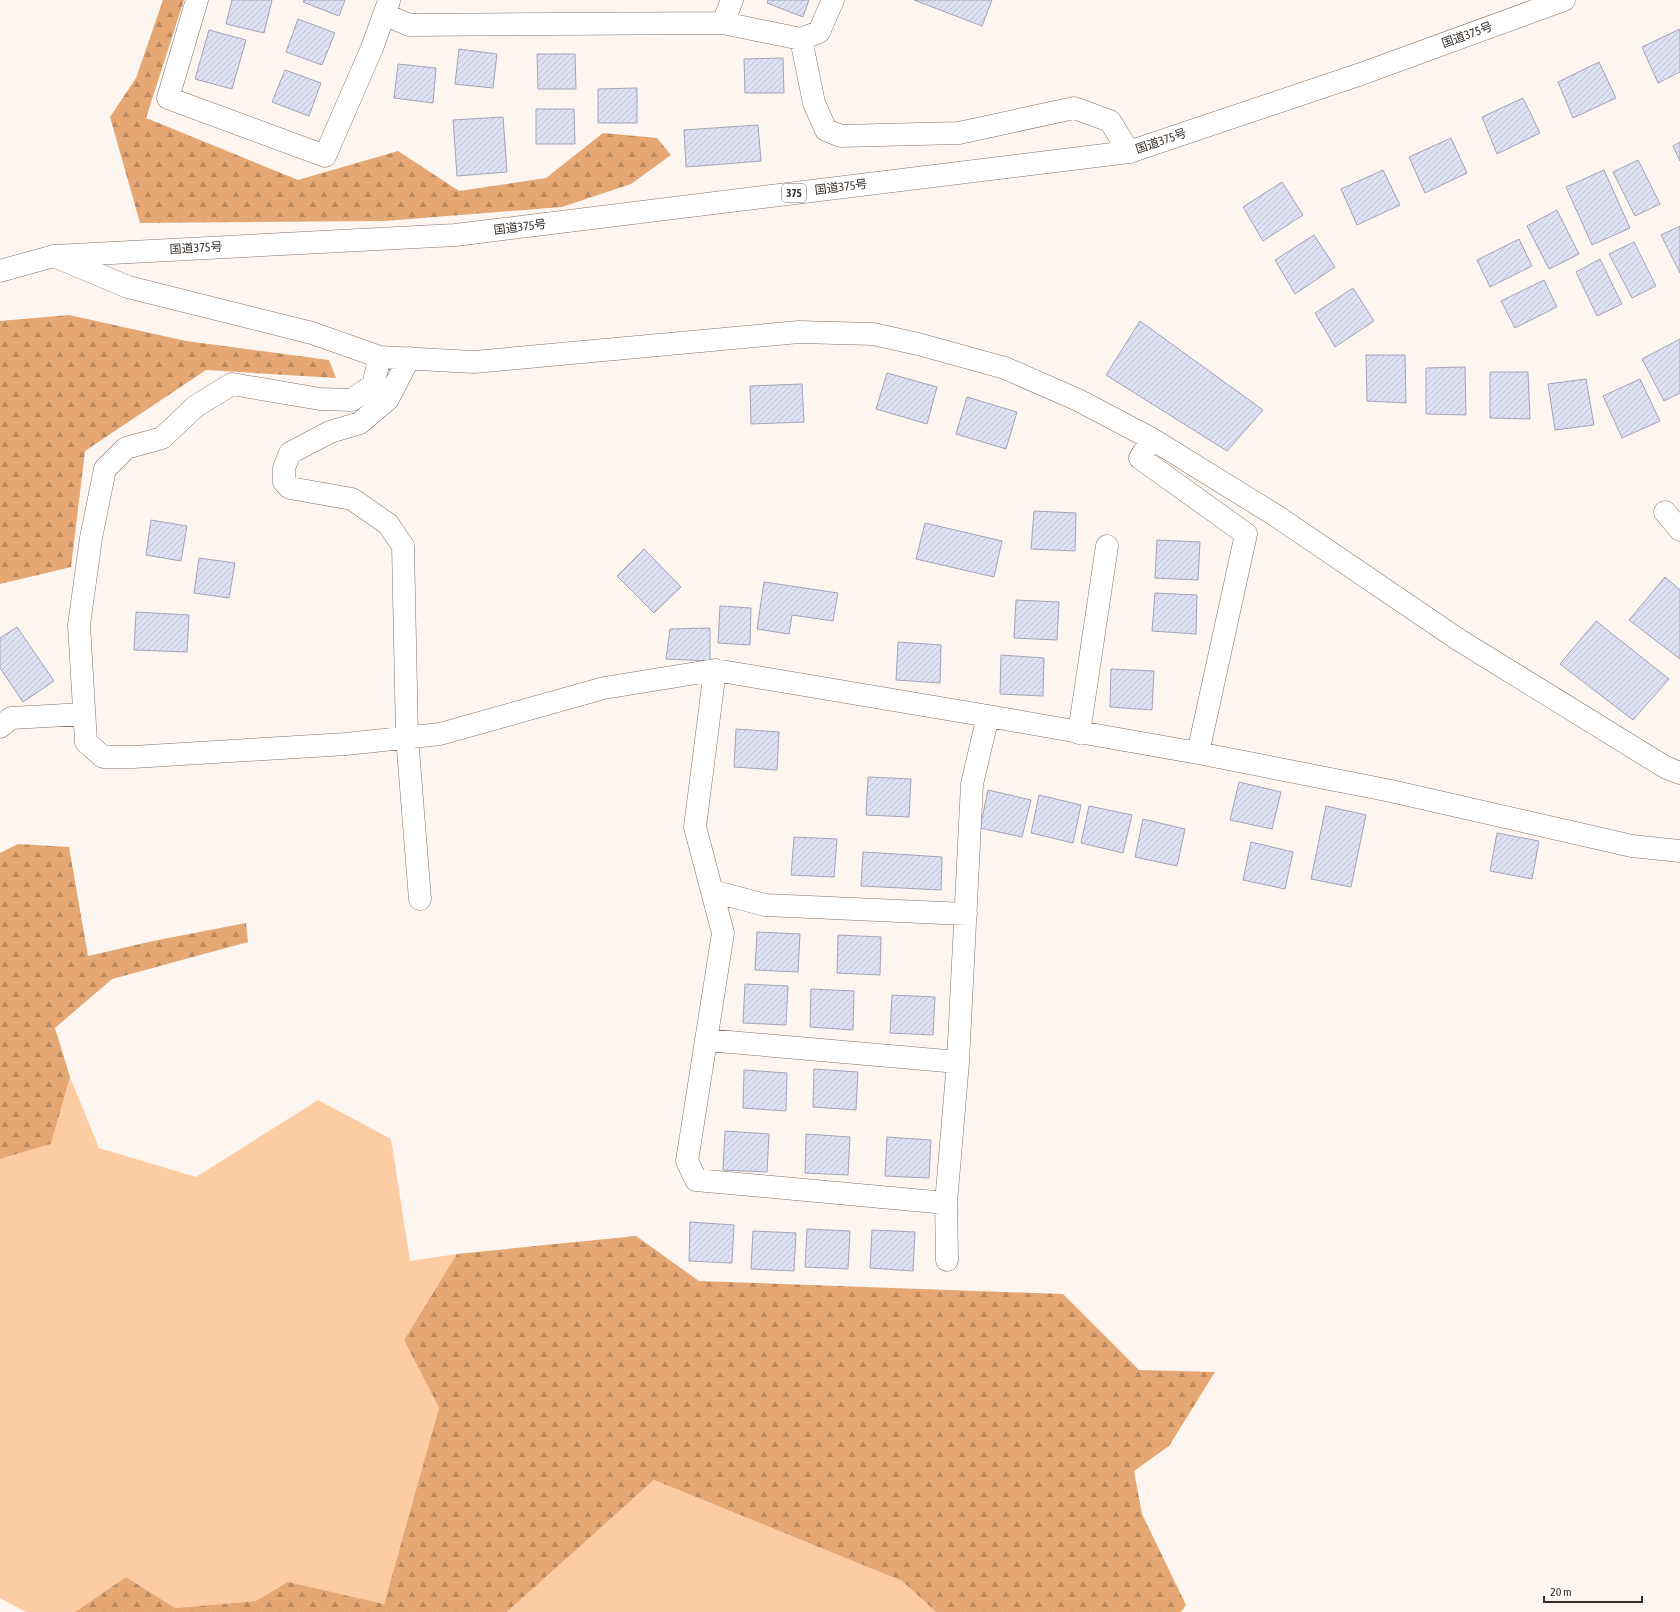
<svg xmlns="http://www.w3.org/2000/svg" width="1680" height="1612" font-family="'Asap Condensed','Noto Sans JP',sans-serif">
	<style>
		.grass { fill: #fecca3 }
		.forest { fill: url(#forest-firs) }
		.building { fill: url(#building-hatch); stroke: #a2a4b7 }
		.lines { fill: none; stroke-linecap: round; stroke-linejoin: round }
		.minor-casing { stroke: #827367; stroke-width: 23 }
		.highway-casing { stroke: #827367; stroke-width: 23 }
		.minor { stroke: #fff; stroke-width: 22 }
		.highway { stroke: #fff; stroke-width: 22 }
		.labels { text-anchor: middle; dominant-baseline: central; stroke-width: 3; stroke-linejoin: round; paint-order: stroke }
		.shield { fill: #fff; stroke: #716c68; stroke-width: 1 }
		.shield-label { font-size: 11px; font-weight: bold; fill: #342d28 }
		.street-label { font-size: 12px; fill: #342d28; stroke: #fff }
	</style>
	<defs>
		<pattern id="forest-firs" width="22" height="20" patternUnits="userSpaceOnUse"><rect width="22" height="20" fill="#e5a875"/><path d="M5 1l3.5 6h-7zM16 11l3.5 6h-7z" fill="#ba8960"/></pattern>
		<pattern id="building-hatch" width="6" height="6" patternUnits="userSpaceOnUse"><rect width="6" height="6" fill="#dee0f4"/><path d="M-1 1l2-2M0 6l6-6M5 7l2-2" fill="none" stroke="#bfc0d1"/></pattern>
	</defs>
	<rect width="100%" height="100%" fill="#fdf5f0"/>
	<path class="grass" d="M70 1077 99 1148 196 1177 318 1100 391 1139 410 1261 457 1254 404 1340 439 1408 384 1604 288 1583 257 1601 175 1608 126 1577 75 1612H26L0 1598V1159L51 1144Z
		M654 1480 902 1581 936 1612H507Z"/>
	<path class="forest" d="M163 0H184L146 118 298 180 398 151 459 191 546 178 603 133 657 138 671 155 631 184 562 207 385 221 140 223 110 117 136 78Z
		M69 315 186 341 329 360 336 378 206 370 85 451 71 567 0 584V321Z
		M18 844 69 847 88 956 153 941 246 923 248 942 112 979 55 1028 70 1077 51 1144 0 1159V853Z
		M636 1236 699 1281 1063 1294 1139 1370 1215 1372 1169 1446 1134 1471 1142 1514 1186 1605 1181 1612H936L902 1581 654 1480 507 1612H75L126 1577 175 1608 256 1601 288 1582 384 1604 439 1408 404 1340 457 1254Z"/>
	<path class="building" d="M232 0H272L264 33 226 24Z
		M304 0H345L339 16 303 2Z
		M768 0H809L803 17 767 3Z
		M914 0H992L982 26Z
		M298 19 335 33 322 65 286 52Z
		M1680 29V72L1658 83 1642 47Z
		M209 30 246 40 232 89 195 79Z
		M459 49 497 54 493 88 455 84Z
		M537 54H575L576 89H538Z
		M783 58 784 93H745L744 59Z
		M1599 62 1616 98 1573 118 1558 82Z
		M398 64 436 68 433 103 394 98Z
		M285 70 321 83 309 116 272 102Z
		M637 88V123H598V89Z
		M1523 98 1540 133 1497 154 1482 117Z
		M536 109H574L575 144H536Z
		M503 117 507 172 457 176 453 120Z
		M758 125 761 161 686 167 684 130Z
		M1451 138 1467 173 1425 193 1409 157Z
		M1680 142V161L1673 146Z
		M1638 160 1660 204 1635 216 1613 172Z
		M1383 170 1400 205 1357 225 1341 189Z
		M1604 170 1630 228 1592 245 1566 187Z
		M1282 182 1303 215 1263 241 1243 207Z
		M1557 210 1579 254 1549 269 1527 226Z
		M1680 226V273L1661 235Z
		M1314 235 1335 267 1295 294 1275 260Z
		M1519 239 1532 266 1490 287 1477 260Z
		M1634 242 1656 286 1632 298 1609 254Z
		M1600 259 1622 304 1597 316 1576 272Z
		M1544 280 1557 307 1515 328 1501 301Z
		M1353 288 1374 321 1335 347 1315 313Z
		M1140 321 1263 410 1227 451 1106 375Z
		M1680 339V393L1664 401 1642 359Z
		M1366 355H1405L1406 403 1367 401Z
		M1465 367 1466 415 1426 414V368Z
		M1490 372H1528L1530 419 1490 418Z
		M887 373 937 387 927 424 876 409Z
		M1586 379 1594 425 1555 430 1548 384Z
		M1640 379 1660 421 1622 438 1603 396Z
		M802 384 804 422 751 424 750 386Z
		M967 397 1017 412 1006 449 956 434Z
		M1034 511 1076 513 1075 551 1031 549Z
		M151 520 187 526 181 561 146 555Z
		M925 523 1002 541 994 577 916 559Z
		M1157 540 1200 542 1198 580 1155 578Z
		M644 549 681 587 654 613 617 576Z
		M199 558 235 563 229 598 194 593Z
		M1665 577 1680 590V659L1629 620Z
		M764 582 838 593 833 621 792 615 789 634 757 629Z
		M1155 593 1197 595 1196 634 1152 631Z
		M1016 600 1059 602 1057 640 1014 638Z
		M720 606 751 608 750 645 718 643Z
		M136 612 189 615 187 652 134 650Z
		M1596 621 1669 679 1633 720 1560 664Z
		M17 627 54 681 23 702 0 668V638Z
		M710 628V661L666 659 670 629Z
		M898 642 941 645 940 683 896 680Z
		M1001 655 1044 658 1043 696 1000 694Z
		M1111 669 1154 671 1152 710 1110 707Z
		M736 729 779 732 777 770 734 767Z
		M868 777 911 779 909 817 866 815Z
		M1239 782 1281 792 1272 829 1230 820Z
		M988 790 1031 800 1022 837 980 828Z
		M1039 795 1081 805 1073 843 1031 833Z
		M1089 806 1132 815 1123 853 1081 843Z
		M1326 806 1366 815 1351 887 1311 879Z
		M1143 819 1185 829 1177 866 1135 857Z
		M1497 833 1539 841 1532 879 1490 871Z
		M794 837 837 839 834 877 791 875Z
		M1251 842 1293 852 1285 889 1243 880Z
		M863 852 942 857 941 890 861 886Z
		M757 932 800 934 798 972 755 970Z
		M838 935 881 937 880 975 837 973Z
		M745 984 788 986 786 1025 743 1023Z
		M811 989 854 991 853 1030 810 1027Z
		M892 995 935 997 933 1035 890 1033Z
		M814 1069 858 1072 856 1110 813 1107Z
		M744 1070 787 1073 786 1111 743 1108Z
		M725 1131 769 1134 767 1172 723 1170Z
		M806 1134 850 1137 848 1175 805 1173Z
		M887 1137 931 1140 929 1178 885 1176Z
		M690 1222 734 1225 732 1263 689 1261Z
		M807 1229 850 1231 848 1269 805 1267Z
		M872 1230 915 1232 913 1271 870 1268Z
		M753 1231 796 1233 794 1271 751 1269Z"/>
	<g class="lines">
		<defs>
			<path id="minor" d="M197 0 168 98 325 156 372 48 389 1
				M384 14 409 25 723 23 801 39 814 103 826 130 841 136 959 133 1074 108 1110 121 1129 152
				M723 23 732 0
				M801 39 819 32 833 0
				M54 256 128 287 312 333 380 357 474 362 799 332 873 334 918 344 1005 368 1078 400 1152 439 1275 515 1459 640 1665 767 1680 773
				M380 357 373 385 352 400 320 399 232 384 196 406 162 438 126 448 105 469 91 538 79 625 86 742 103 757H133L346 744 440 734 604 688 715 670 988 716 1198 753 1391 791 1632 846 1680 851
				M409 358 388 399 360 423 330 432 290 453 284 468V482L290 488 352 499 388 524 403 546 407 737 420 899
				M1152 439 1140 458 1246 534 1198 753
				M1665 512 1680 530
				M715 670 695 827 723 933 687 1161 696 1180 946 1203
				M0 727 11 718 84 714
				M1079 733 1107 546
				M712 891 765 905 966 914
				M706 1040 958 1062
				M947 1260 946 1203 958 1062 972 784 988 716"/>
			<path id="highway" d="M0 271 54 256 455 235 1129 152 1361 74 1564 0"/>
		</defs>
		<use href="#minor" class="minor-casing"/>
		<use href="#highway" class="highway-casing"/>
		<use href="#minor" class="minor"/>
		<use href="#highway" class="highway"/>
	</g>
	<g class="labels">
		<rect class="shield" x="782" y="184" width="24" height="18" rx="3"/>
		<g class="shield-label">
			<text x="794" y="193">375</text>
		</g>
		<g class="street-label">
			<text transform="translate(1467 35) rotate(-20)">国道375号</text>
			<text transform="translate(1161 141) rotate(-19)">国道375号</text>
			<text transform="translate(841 187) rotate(-7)">国道375号</text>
			<text transform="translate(520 227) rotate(-7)">国道375号</text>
			<text transform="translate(196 248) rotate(-3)">国道375号</text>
		</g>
	</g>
	<path d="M1544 1596v6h98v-6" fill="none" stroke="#342d28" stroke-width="2"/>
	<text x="1550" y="1596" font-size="12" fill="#342d28" stroke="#ffffff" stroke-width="3" paint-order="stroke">20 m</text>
</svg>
